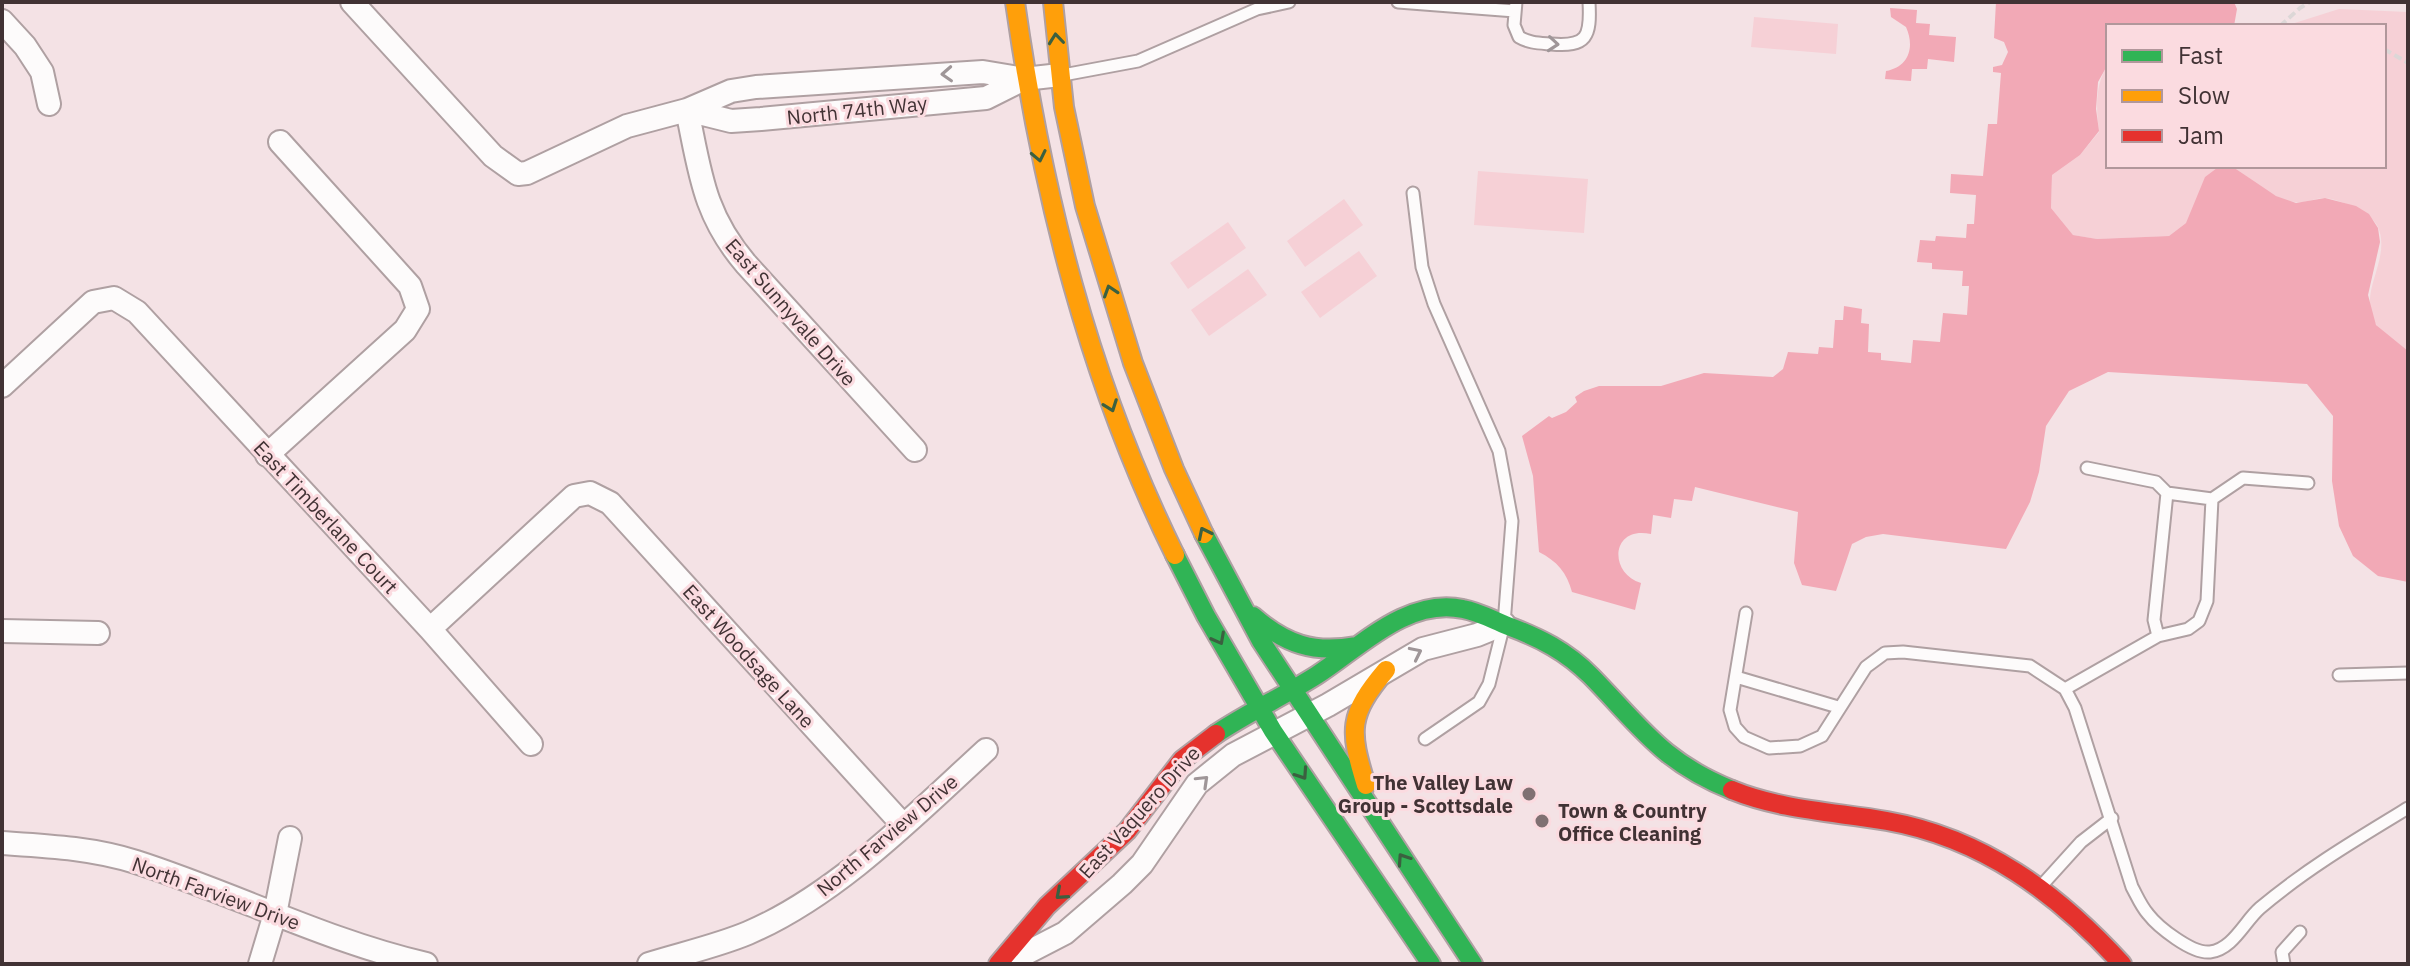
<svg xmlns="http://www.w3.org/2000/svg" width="2410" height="966" font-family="'IBM Plex Sans',sans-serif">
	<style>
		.green { fill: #f6d0d6 }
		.water { fill: #f2a9b6 }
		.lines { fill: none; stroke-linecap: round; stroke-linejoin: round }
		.lane-casing { stroke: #afa0a2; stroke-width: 15 }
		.street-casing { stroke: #afa0a2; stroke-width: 26 }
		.fast-casing { stroke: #afa0a2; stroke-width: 22 }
		.slow-casing { stroke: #afa0a2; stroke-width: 22 }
		.jam-casing { stroke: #afa0a2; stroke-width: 22 }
		.path { stroke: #dcd7d7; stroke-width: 4; stroke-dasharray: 8 4; stroke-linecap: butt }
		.lane { stroke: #fdfbfb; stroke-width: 11 }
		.street { stroke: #fdfbfb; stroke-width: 22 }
		.fast { stroke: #30b455; stroke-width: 18 }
		.slow { stroke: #ff9f0a; stroke-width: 18 }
		.jam { stroke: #e5322d; stroke-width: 18 }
		.oneway { stroke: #3b6040 }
		.oneway2 { stroke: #9f9698 }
		.poi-dot { fill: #807072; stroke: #fbdbe0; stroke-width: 3 }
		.labels { text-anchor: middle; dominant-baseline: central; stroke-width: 6; stroke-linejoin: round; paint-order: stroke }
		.street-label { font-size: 20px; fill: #413234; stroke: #fbdbe0 }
		.poi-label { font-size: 20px; font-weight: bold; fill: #413234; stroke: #fbdbe0; text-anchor: end }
	</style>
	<rect width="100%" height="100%" fill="#f4e2e5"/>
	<path class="green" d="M2339 9 2408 12V351C2332 310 2396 270 2378 227 2372 213 2341 200 2326 198 2316 197 2305 204 2295 202 2274 200 2254 181 2236 169L2186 223 2169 236 2097 239 2073 235 2051 208 2052 175 2080 155 2099 132C2096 107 2095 85 2108 64V166H2384V26H2285Z
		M1754 17 1838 24 1836 54 1751 47Z
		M1478 171 1588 179 1584 233 1474 225Z
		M1344 199 1363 225 1305 267 1287 241Z
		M1228 222 1246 248 1188 289 1170 263Z
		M1359 251 1377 276 1320 318 1301 292Z
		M1248 269 1267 295 1209 336 1191 310Z"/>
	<path class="water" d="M1996 2H2234L2237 9 2234 26H2108V64L2098 82 2096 109 2099 131 2080 155 2052 175 2051 208 2073 235 2097 239 2169 236 2186 223 2205 177 2217 168 2236 169 2276 196 2296 203 2325 198 2356 206 2369 214 2378 228 2380 242 2368 295 2376 325 2408 351V582L2378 576 2353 556 2339 526 2332 481 2333 416 2307 384 2108 372 2069 391 2046 426 2039 472 2030 502 2006 549 1883 534 1866 537 1852 544 1836 591 1802 585 1794 563 1798 512 1695 487 1692 501 1674 499 1671 518 1653 515 1651 534C1611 525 1608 573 1641 583L1635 610 1572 592C1567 573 1557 561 1539 552L1533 476 1522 436 1549 416 1552 418 1566 412 1577 402 1575 397 1584 391 1599 386H1661L1704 373 1773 377 1783 369 1788 352 1818 354 1819 347 1833 348 1835 320H1843L1844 306 1862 309 1861 323 1869 324 1868 352 1881 353V360L1911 363 1913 340 1940 342 1943 313 1967 315 1969 286H1962L1963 271 1932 269V263L1917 262 1920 240 1935 241 1936 236 1966 238 1967 224H1974L1976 195 1950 193 1951 174 1983 176 1988 124H1997L2001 73 1993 72V67L2002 65 2008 52 2004 42 1994 38Z
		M1890 8 1917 10 1916 23 1930 24 1929 35 1956 37 1954 62 1928 59 1927 69H1912L1911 81 1885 79 1886 71C1909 67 1915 47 1906 27L1891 17Z"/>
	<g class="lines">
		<defs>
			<path id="lane" d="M1398 2 1515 11
				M1516 2 1514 25 1519 37C1529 43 1539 43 1551 44 1587 47 1591 37 1589 2
				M1063 75 1138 61 1257 9 1289 2
				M1413 193 1422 267 1434 304 1499 451 1512 521 1504 624 1489 684 1479 702 1425 739
				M2087 468 2156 482 2167 493 2212 499 2243 478 2308 483
				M1746 613 1730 710 1735 727 1744 737 1769 748 1800 746 1822 736 1866 667 1885 653 1903 652 2030 666 2065 689 2075 708 2132 887C2137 896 2141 906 2148 914 2158 927 2192 954 2210 952 2233 949 2244 922 2260 908 2306 869 2357 839 2408 808
				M2158 636 2154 620 2167 493
				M2339 675 2408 673
				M1736 677 1838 707
				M2065 689 2158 636 2188 629 2199 621 2207 601 2212 499
				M2043 884 2081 842 2112 818
				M2284 964 2282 952 2300 932"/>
			<path id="street" d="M352 2 493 156 518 174 527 173 627 126 687 110 731 91 756 87 983 72 1024 79 1060 75
				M2 21 25 46 42 72 49 104
				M687 110C700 171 703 214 746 264L915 450
				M687 110 731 121 761 119 986 98 1024 79
				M2 386 93 302 114 298 137 312 430 629 531 744
				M267 455 405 330 418 309 410 286 280 142
				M430 629 574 496 590 493 610 503 903 825
				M2 631 98 633
				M2 843C47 846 92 848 136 862 233 893 326 941 426 964
				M260 964 275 914 290 838
				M649 964C681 954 717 946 748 933 837 895 916 814 986 750
				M1005 964 1065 933 1122 884 1142 864 1197 784 1233 755 1328 705 1423 649 1477 635 1504 624"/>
			<path id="fast" d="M1204 534 1261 641 1473 964
				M1175 555 1206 616 1273 731 1431 964
				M1253 616C1285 644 1314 654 1356 646
				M1216 734C1249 712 1284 696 1317 675 1359 648 1407 597 1463 609 1479 612 1493 620 1508 626 1540 638 1566 651 1591 676 1641 727 1662 762 1732 790"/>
			<path id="slow" d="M1015 2C1042 193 1089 381 1175 555
				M1053 2 1064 107 1085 206 1133 363 1174 469 1204 534
				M1366 785C1349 730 1348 715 1386 670"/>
			<path id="jam" d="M1732 790C1781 810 1835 812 1887 821 1983 838 2057 893 2122 964
				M998 964 1047 906 1127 831 1182 760 1216 734"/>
		</defs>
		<use href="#lane" class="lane-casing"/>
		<use href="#street" class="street-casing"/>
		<use href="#fast" class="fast-casing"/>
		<use href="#slow" class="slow-casing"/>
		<use href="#jam" class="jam-casing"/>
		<path class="path" d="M2280 26 2300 8 2310 2
			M2384 49 2408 63"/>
		<use href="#lane" class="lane"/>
		<use href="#street" class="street"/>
		<use href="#fast" class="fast"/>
		<use href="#slow" class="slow"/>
		<use href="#jam" class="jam"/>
	</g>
	<defs><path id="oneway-chevron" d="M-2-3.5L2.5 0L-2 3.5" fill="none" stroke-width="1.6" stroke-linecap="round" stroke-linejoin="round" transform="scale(2)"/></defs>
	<g class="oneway">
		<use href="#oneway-chevron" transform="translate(1056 39) rotate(-96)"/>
		<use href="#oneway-chevron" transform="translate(1039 156) rotate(78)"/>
		<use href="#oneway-chevron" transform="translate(1110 291) rotate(-108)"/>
		<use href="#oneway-chevron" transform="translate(1111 406) rotate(70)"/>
		<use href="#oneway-chevron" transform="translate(1204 533) rotate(-116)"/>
		<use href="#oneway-chevron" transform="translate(1219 639) rotate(62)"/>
		<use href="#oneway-chevron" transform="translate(1302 774) rotate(56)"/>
		<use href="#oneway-chevron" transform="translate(1403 859) rotate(-124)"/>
		<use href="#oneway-chevron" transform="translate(1061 894) rotate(139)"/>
	</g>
	<g class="oneway2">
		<use href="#oneway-chevron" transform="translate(1553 44) rotate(5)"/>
		<use href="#oneway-chevron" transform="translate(947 74) rotate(177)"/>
		<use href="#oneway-chevron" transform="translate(1416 653) rotate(-26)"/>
		<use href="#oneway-chevron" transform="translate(1203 781) rotate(-44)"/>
	</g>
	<g class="poi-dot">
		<circle cx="1529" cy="794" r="8"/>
		<circle cx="1542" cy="821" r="8"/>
	</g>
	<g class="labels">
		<g class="street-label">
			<text transform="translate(857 110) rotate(-6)">North 74th Way</text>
			<text transform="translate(791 312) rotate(49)">East Sunnyvale Drive</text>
			<text transform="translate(326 517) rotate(47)">East Timberlane Court</text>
			<text transform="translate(749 656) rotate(48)">East Woodsage Lane</text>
			<text transform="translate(1139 812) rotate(-48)">East Vaquero Drive</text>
			<text transform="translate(887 835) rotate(-40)">North Farview Drive</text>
			<text transform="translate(216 893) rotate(20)">North Farview Drive</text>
		</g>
		<g class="poi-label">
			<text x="1513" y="782">The Valley Law<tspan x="1513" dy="23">Group - Scottsdale</tspan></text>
			<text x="1558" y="810" text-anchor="start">Town &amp; Country<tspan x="1558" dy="23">Office Cleaning</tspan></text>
		</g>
	</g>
	<rect width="2410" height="966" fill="none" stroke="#413234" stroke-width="8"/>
	<rect x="2106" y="24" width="280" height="144" fill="#fbdbe0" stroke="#b1979b" stroke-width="2"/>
	<rect x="2122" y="50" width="40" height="12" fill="#30b455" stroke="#b1979b" stroke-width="2"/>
	<text x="2178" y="64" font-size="24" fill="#413234">Fast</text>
	<rect x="2122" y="90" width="40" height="12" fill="#ff9f0a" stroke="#b1979b" stroke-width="2"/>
	<text x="2178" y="104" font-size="24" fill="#413234">Slow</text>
	<rect x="2122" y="130" width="40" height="12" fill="#e5322d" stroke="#b1979b" stroke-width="2"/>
	<text x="2178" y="144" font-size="24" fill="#413234">Jam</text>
</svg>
